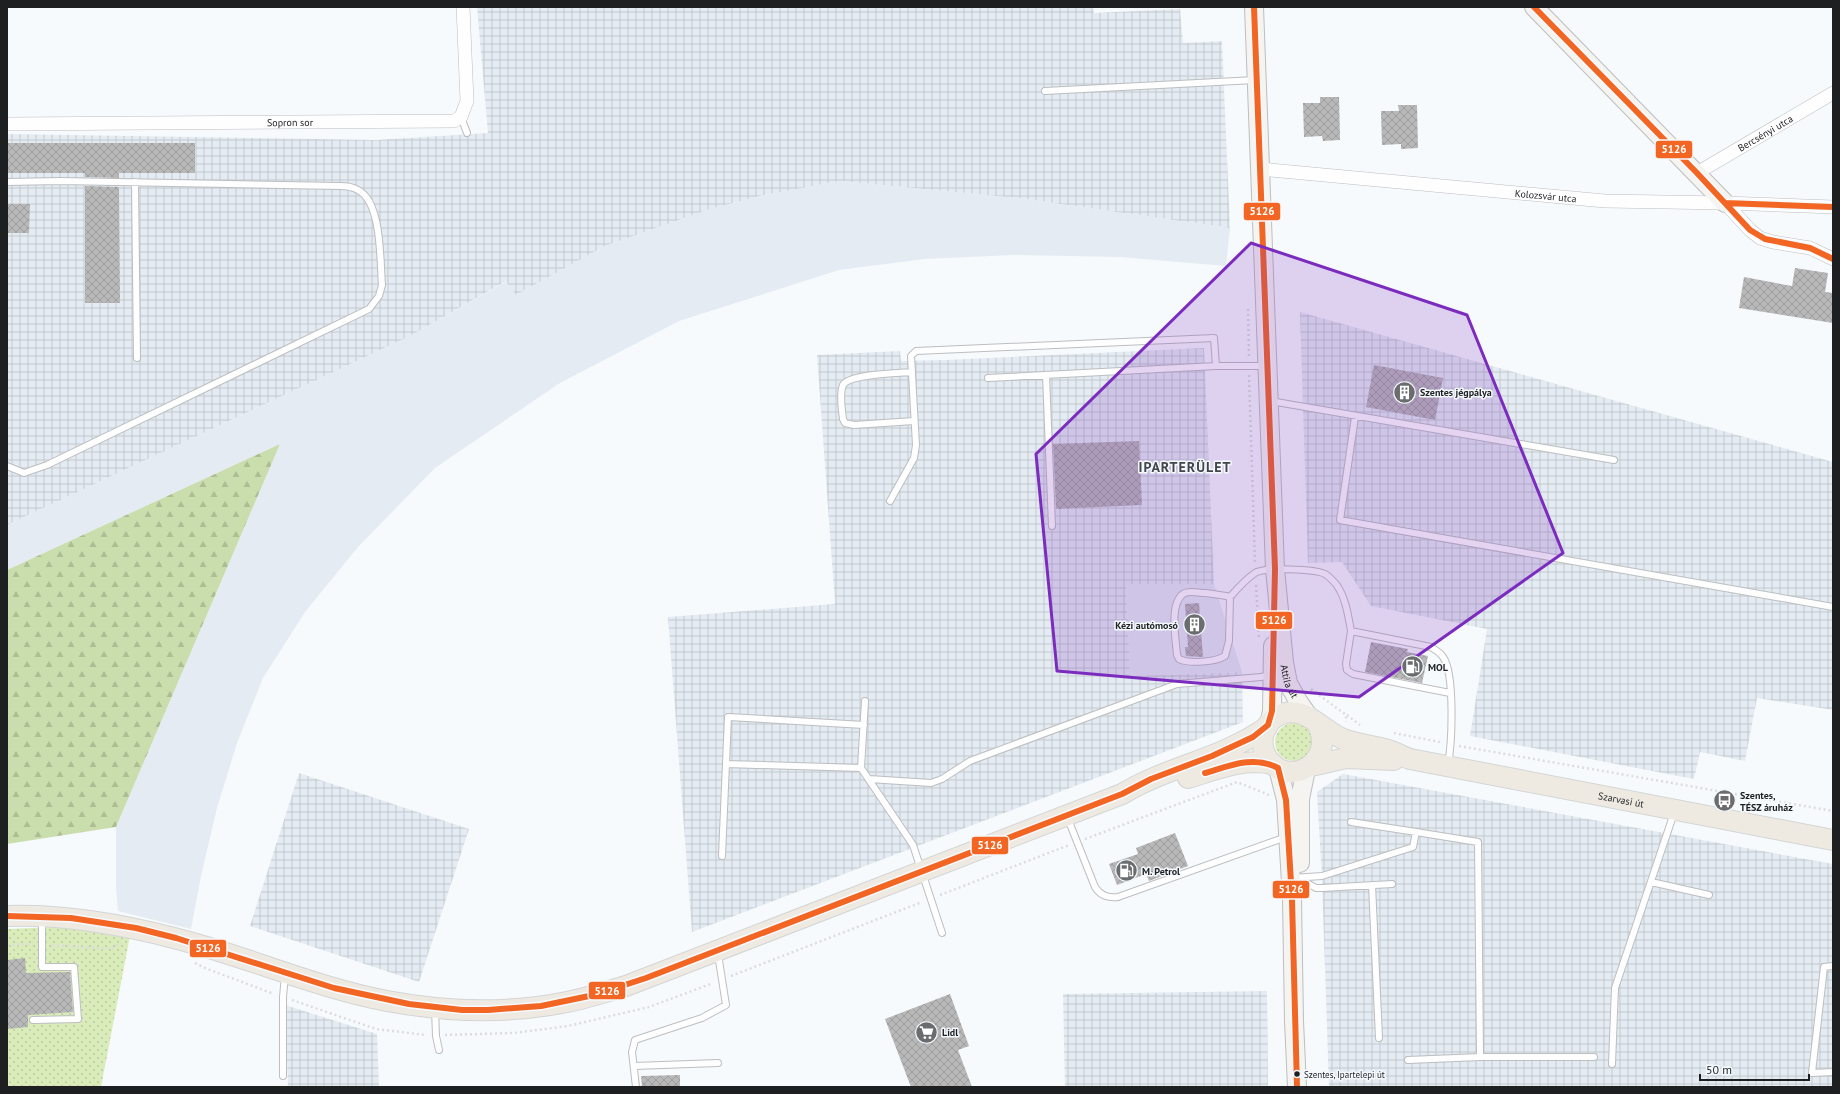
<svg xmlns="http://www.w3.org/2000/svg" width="1840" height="1094" font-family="'PT Sans',sans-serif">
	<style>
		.built { fill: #e4ebf2 }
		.industrial { fill: url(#industrial-grid) }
		.green { fill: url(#green-dots) }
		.forest { fill: url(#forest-firs) }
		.building { fill: url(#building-cross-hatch) }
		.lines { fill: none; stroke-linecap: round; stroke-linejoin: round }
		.lane-casing { stroke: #bcbec0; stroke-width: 8 }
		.street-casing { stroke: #bcbec0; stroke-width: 14 }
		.secondary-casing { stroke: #bcbec0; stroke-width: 20 }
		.primary-casing { stroke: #d3d5d6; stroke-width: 22 }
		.path { stroke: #dcdcde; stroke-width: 2.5; stroke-dasharray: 2 3; stroke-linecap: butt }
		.lane { stroke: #fefeff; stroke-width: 6 }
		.street { stroke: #fefeff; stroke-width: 13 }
		.secondary { stroke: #f5f4f0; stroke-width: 18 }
		.primary { stroke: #eeeae2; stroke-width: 20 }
		.bus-1-casing { stroke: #f5faff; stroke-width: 9 }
		.bus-1 { stroke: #f26522; stroke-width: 6 }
		.marked { fill: #7b2cbf; fill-opacity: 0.2; stroke: #7b2cbf; stroke-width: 3; stroke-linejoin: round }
		.bus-dot { fill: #1e1f21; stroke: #f5faff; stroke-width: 1.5 }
		.labels { text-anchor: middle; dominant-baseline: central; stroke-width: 3; stroke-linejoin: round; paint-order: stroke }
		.bus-label { font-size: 9px; fill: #1e1f21; stroke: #f5faff; text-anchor: start }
		.street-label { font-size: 10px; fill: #1e1f21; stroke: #f5faff }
		.poi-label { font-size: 10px; font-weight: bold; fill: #1e1f21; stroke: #f5faff; text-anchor: start }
		.district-label { font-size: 14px; font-weight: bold; letter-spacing: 1px; fill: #42464a; stroke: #f5faff }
		.line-badge { stroke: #f5faff; stroke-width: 1.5 }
		.badge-label { font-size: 11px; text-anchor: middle; font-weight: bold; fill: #fff }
	</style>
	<defs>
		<pattern id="industrial-grid" width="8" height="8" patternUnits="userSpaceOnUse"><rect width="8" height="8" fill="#e4ebf2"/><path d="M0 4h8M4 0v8" fill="none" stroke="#c3c9cf"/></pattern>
		<pattern id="green-dots" width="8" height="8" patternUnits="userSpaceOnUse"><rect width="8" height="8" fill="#d9ecba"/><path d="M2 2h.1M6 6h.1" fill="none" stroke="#bacaa0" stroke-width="1.8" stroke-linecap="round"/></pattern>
		<pattern id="forest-firs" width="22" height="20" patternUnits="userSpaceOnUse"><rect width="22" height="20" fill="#caddac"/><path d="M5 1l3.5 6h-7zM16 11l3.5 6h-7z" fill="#adbd94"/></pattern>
		<pattern id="building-cross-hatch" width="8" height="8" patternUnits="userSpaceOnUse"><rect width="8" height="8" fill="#b8b8b9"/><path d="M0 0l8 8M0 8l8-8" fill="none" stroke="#9e9e9f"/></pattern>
	</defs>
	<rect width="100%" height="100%" fill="#f7fafd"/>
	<path class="built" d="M840 181 1018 198 1230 228 1226 266 1120 257 1014 255 924 259 839 270 679 321 560 383 435 468 358 547 305 612 263 678 237 743 217 808 201 876 191 929 118 911 116 888V827L280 444 7 570V525L410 336 507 281 516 295 605 246 707 210 759 196Z
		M1126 583 1214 584 1242 672 1130 676Z"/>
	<path class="industrial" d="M477 7H1093L1094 13 1180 9 1183 43 1222 41 1230 228 1018 198 840 181 759 196 707 210 605 246 516 295 506 281 410 336 7 525V134L376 140 488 133Z
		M1300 312 1833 462V710L1757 698 1745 761 1700 752 1694 779 1470 736 1487 629 1371 606 1342 562 1308 563Z
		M1204 348 1214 584H1126L1130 676 1242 672 1243 722 692 932 668 617 835 604 817 355 900 351 901 361 946 360Z
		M299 773 469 829 419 982 250 926Z
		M1343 774 1833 864V1087H1329L1322 879 1317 792Z
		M1267 991 1268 1087H1065L1063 994Z
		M285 1005 377 1034 379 1087H288Z"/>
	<path class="green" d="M1275 742a19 19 0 1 1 38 0a19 19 0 1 1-38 0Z
		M57 927 130 936 101 1087H7V929Z"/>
	<path class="forest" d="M280 444 116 827 7 844V570Z"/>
	<path class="building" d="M1320 97H1339L1340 140 1323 141 1322 136 1304 137 1303 103H1320Z
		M1398 105H1417L1418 148 1401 149V144L1382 145 1381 111H1399Z
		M7 143H195V173H119V178L85 177V173H7Z
		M85 186 119 187 120 303H85Z
		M7 204H30L29 233H7Z
		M1795 268 1828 273 1825 292 1833 293V323L1739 308 1744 277 1792 286Z
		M1374 365 1443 378 1435 420 1366 407Z
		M1139 441 1142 505 1056 509 1053 444Z
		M1199 603 1203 657 1186 656 1185 647H1188L1185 604Z
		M1371 642 1408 649 1407 652 1428 656 1422 683 1365 672Z
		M1175 833 1188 866 1149 881 1146 874 1117 885 1109 864 1138 854 1136 848Z
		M25 958 26 973 70 972 73 1012 28 1015V1027L7 1029V960Z
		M950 994 969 1046 958 1050 972 1087H911L885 1019Z
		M680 1075V1087H642L641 1076Z"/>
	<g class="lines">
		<defs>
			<path id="lane" d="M1045 91 1255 80
				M461 117 467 133
				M7 182 60 181 340 186C346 186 353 187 358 190 382 202 380 261 382 285L379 296 369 309 47 465 24 473 7 466
				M135 182 137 358
				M912 372C899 373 849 374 843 385 839 394 842 410 843 419L845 423 854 425 914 421
				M1046 375 1052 526
				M988 378 1216 366H1265
				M1270 401 1614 460
				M1355 417 1340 520 1833 607
				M890 501 914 458 916 445 911 356 916 351 1214 338 1216 366
				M1230 597C1222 595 1213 594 1205 593 1198 593 1189 590 1183 594 1169 604 1176 640 1177 655L1179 659C1189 664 1216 662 1225 656L1229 641 1230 597C1237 589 1246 579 1255 573 1264 567 1315 569 1325 574 1329 576 1333 581 1336 584 1346 598 1348 615 1351 631L1431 647C1435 650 1440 652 1443 657 1455 673 1452 743 1448 764
				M1351 631 1346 664 1347 670 1353 674 1450 693
				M865 701 861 768 913 845 942 933
				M726 764 861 768
				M869 779 931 783 942 779 970 761 1177 684 1261 677 1271 675
				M1068 819 1095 887C1101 896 1108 898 1118 897L1286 837
				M1351 822 1416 832
				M722 856 728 717 864 725
				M1292 878 1322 876 1413 847 1416 832 1478 842 1480 1057
				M1298 878 1316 888H1322L1392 884
				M1651 882 1709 895
				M1372 885 1379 1038
				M1833 966 1824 967 1812 1073 1833 1072
				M435 1009 436 1036 439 1050
				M33 1020 78 1019 74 967H42V918
				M1408 1060 1480 1057H1594
				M1612 1064 1615 988 1674 813
				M634 1066 718 1063
				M283 1076V997L285 975
				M636 1087 632 1052 635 1040 702 1018 726 1005 718 954"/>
			<g id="street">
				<path id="s1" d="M7 124 454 121 461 117 467 101 463 7"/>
				<path id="s2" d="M1260 169 1605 201 1725 203 1833 207"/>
				<path id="s3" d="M1697 173 1833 93"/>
				<path d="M1725 203 1750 230 1760 238 1773 242 1810 248 1833 259"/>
			</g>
			<g id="secondary">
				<path id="s4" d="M1254 7 1275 569 1284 662 1288 683 1298 701 1309 717"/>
				<path d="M1534 7 1725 203"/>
				<path d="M1270 721 1272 711 1273 646"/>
				<path d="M1278 768 1286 800 1292 899 1294 1021 1297 1087"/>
				<path d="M1300 863V799L1306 769"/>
			</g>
			<g id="primary">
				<path id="s5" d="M1316 722C1339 758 1291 791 1268 759 1262 750 1261 739 1265 730 1268 723 1273 718 1279 715 1306 703 1323 733 1346 740 1359 744 1372 746 1385 749 1393 751 1402 756 1410 759L1833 840"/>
				<path d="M1311 766 1346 758 1394 760"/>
				<path d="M1188 778C1218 769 1241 758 1273 764"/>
				<path d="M7 916C63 914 120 924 174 938 246 956 314 987 387 1001 446 1012 508 1014 567 1002 587 998 606 992 626 986L1122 794C1168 766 1222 759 1267 727"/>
			</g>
		</defs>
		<use href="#lane" class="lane-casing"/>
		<use href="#street" class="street-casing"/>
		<use href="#secondary" class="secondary-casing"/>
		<use href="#primary" class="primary-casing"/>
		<path class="path" d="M1248 309 1249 356
			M1249 375 1255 564
			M1256 585 1259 638
			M1311 689 1346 715V722
			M1347 715 1360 725
			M1394 733 1440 742
			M1459 746 1833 811
			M1085 839 1237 782 1269 795
			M940 895 1069 845
			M7 945 33 944
			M52 945 111 949 121 943
			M195 963 205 968 274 994
			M731 976 922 902
			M292 1000 376 1029 426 1035
			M445 1035 514 1033 568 1026 649 1007 713 983"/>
		<use href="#lane" class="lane"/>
		<use href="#street" class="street"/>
		<use href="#secondary" class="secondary"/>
		<use href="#primary" class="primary"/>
		<defs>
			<path id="bus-1" d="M1534 7 1697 173 1750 230 1765 239 1810 248 1833 259
				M1725 203 1833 207
				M1205 773C1229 766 1254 755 1278 768L1286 800 1292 899 1297 1087
				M7 916 71 918 136 928 176 938 334 988 409 1004 462 1010H488L541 1006 594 995 646 978 1122 794 1151 779 1212 756 1253 737 1268 725 1272 711 1275 569 1254 7"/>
		</defs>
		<use href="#bus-1" class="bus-1-casing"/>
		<use href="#bus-1" class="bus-1"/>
	</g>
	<path class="marked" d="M1251 243 1467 315 1563 553 1359 697 1057 671 1036 454Z"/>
	<defs>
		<symbol id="building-disc" viewBox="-11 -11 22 22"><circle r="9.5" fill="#6a6c6e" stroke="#f5faff"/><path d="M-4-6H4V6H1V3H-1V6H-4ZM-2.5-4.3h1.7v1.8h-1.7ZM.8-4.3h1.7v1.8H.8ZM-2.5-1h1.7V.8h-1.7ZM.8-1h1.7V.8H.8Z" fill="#fff"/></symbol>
		<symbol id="fuel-disc" viewBox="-11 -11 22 22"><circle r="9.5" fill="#6a6c6e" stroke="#f5faff"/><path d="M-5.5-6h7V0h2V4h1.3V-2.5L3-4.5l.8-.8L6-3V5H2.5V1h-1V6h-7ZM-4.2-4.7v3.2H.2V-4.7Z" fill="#fff"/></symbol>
		<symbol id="bus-disc" viewBox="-11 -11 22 22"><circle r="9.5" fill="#6a6c6e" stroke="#f5faff"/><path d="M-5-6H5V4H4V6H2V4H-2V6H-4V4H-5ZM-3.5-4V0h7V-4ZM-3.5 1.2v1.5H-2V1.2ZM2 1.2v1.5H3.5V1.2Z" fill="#fff"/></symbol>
		<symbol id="supermarket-disc" viewBox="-11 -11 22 22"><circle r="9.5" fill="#6a6c6e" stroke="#f5faff"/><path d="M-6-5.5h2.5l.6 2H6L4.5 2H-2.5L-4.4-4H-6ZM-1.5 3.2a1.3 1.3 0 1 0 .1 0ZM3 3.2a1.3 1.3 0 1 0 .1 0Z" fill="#fff"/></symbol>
	</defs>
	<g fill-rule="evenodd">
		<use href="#building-disc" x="1392" y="380" width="25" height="25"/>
		<use href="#building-disc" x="1182" y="612" width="25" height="25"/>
		<use href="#fuel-disc" x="1400" y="654" width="25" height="25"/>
		<use href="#bus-disc" x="1712" y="788" width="25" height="25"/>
		<use href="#fuel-disc" x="1114" y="858" width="25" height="25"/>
		<use href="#supermarket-disc" x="914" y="1020" width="25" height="25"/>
	</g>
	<circle class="bus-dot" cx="1297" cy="1074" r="3.5"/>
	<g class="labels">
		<g class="bus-label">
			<text x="1304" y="1074">Szentes, Ipartelepi út</text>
		</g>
		<g class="street-label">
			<text stroke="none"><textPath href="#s1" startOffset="283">Sopron sor</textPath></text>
			<text stroke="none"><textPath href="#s3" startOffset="79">Bercsényi utca</textPath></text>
			<text stroke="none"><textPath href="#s2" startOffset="287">Kolozsvár utca</textPath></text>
			<text stroke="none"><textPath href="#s4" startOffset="676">Attila út</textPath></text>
			<text stroke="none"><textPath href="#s5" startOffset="504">Szarvasi út</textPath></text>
		</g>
		<g class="poi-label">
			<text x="1420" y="392">Szentes jégpálya</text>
			<text x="1178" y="625" text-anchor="end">Kézi autómosó</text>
			<text x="1428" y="667">MOL</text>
			<text x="1740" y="795">Szentes,<tspan x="1740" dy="12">TÉSZ áruház</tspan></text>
			<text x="1142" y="871">M. Petrol</text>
			<text x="942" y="1032">Lidl</text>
		</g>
		<g class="district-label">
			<text x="1185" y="467">IPARTERÜLET</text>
		</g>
	</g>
	<g class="line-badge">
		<rect x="1655" y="140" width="38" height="19" rx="4" fill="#f26522"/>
		<rect x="1243" y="202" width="38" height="19" rx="4" fill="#f26522"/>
		<rect x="1255" y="611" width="38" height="19" rx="4" fill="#f26522"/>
		<rect x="971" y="836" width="38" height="19" rx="4" fill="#f26522"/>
		<rect x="1272" y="880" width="38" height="19" rx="4" fill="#f26522"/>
		<rect x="189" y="939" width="38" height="19" rx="4" fill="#f26522"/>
		<rect x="588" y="981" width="38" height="19" rx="4" fill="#f26522"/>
	</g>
	<g class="badge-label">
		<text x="1674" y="153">5126</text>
		<text x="1262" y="215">5126</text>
		<text x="1274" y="624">5126</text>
		<text x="990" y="849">5126</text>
		<text x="1291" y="893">5126</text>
		<text x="208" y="952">5126</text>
		<text x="607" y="995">5126</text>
	</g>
	<rect width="1840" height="1094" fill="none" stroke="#1e1f21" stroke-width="16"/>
	<path d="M1700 1074v6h109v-6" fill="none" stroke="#1e1f21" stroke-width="2"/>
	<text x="1706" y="1074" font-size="12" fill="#1e1f21" stroke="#f5faff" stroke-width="3" paint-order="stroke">50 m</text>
</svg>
